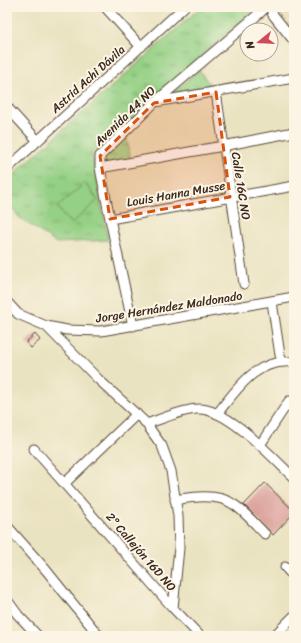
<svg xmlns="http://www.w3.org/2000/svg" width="301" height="643" font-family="Sriracha,sans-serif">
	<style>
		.grass { fill: url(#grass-tufts); stroke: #687d52 }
		.pitch { fill: #94d085; stroke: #687d52 }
		.building { fill: #da9e9a }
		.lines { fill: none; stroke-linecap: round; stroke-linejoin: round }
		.minor-casing { stroke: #554636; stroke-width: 11 }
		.minor { stroke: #fff; stroke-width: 9 }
		.marked { fill: #d7540e; fill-opacity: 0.2; stroke: #d7540e; stroke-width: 3; stroke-dasharray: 8 5; stroke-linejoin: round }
		.labels { text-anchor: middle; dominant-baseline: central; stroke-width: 4; stroke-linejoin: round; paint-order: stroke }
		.street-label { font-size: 12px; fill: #3b2a1e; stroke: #fcf5e5 }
	</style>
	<defs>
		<pattern id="grass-tufts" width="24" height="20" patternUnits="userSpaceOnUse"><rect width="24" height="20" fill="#94d085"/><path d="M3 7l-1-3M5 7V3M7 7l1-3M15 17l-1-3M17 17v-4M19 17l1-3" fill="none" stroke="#7aa96c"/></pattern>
	</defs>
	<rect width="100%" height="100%" fill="#fcf5e5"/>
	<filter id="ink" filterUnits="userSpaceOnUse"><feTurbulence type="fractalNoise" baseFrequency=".025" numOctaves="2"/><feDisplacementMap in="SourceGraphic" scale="8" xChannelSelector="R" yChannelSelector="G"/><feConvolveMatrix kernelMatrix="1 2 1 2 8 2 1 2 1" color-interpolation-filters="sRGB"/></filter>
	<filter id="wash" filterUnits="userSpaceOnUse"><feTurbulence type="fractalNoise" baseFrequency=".012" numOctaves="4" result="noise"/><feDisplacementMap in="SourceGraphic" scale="16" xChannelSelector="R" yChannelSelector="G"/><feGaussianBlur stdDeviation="0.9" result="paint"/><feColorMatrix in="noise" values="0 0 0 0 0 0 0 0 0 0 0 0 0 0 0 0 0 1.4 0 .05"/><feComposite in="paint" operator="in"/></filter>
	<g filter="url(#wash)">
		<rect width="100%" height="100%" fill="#eae3c1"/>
		<path class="grass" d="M201 7H257L92 153 108 240 56 243 19 217 7 202V180Z
			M199 70 213 89 167 98Z
			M126 134 131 161 104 165 102 158Z"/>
		<path class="pitch" d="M85 183 98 200 71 224 57 207Z"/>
		<g id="blocks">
			<path class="building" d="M35 334 40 340 31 348 26 342Z
				M265 483 294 511V513L273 535 244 505Z"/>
		</g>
	</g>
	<g filter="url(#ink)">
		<use href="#blocks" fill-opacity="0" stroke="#554636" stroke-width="1"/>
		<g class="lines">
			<defs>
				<path id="minor" d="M105 7 141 47
					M272 7V13L274 16 294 41
					M216 92 244 284
					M155 102 294 78
					M7 107 38 141
					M100 168 223 146 294 132
					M7 169 184 7
					M110 219 294 186
					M7 302 18 314 46 326 67 330 101 331 294 297
					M272 302 280 355
					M46 326 98 379 145 422 162 446 171 471 178 516 179 548 173 608
					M133 326 110 219 100 168V156L154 103 262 11
					M217 414C238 388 256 358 294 362
					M147 424C161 419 184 409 198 409 228 408 273 458 294 478
					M260 445 289 401
					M34 449 173 608 200 636
					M65 483 137 414
					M175 500C192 497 217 493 233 504 243 510 256 525 265 534
					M7 526 46 570 99 636
					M285 567 294 577
					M7 600 18 615 38 636
					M274 636 294 616"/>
			</defs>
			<use href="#minor" class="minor-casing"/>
			<use href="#minor" class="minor"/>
		</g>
	</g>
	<path class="marked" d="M216 92 230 197 110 219 100 156 154 103Z"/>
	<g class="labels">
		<g class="street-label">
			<text transform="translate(88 79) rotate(-42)">Astrid Achi Dávila</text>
			<text transform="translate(125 116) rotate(-44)">Avenida 44 NO</text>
			<text transform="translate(241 186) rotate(81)">Calle 16C NO</text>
			<text transform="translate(176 194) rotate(-10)">Louis Hanna Musse</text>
			<text transform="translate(169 307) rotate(-9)">Jorge Hernández Maldonado</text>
			<text transform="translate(141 552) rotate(49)">2° Callejón 16D NO</text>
		</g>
	</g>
	<rect width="301" height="643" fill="none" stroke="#fcf5e5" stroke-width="24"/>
	<g transform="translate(259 42) rotate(252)"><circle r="19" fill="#fcf5e5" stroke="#afa495"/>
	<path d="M0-3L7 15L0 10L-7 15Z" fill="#d1495b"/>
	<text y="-6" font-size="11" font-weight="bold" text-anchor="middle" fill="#3b2a1e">N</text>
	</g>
</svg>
